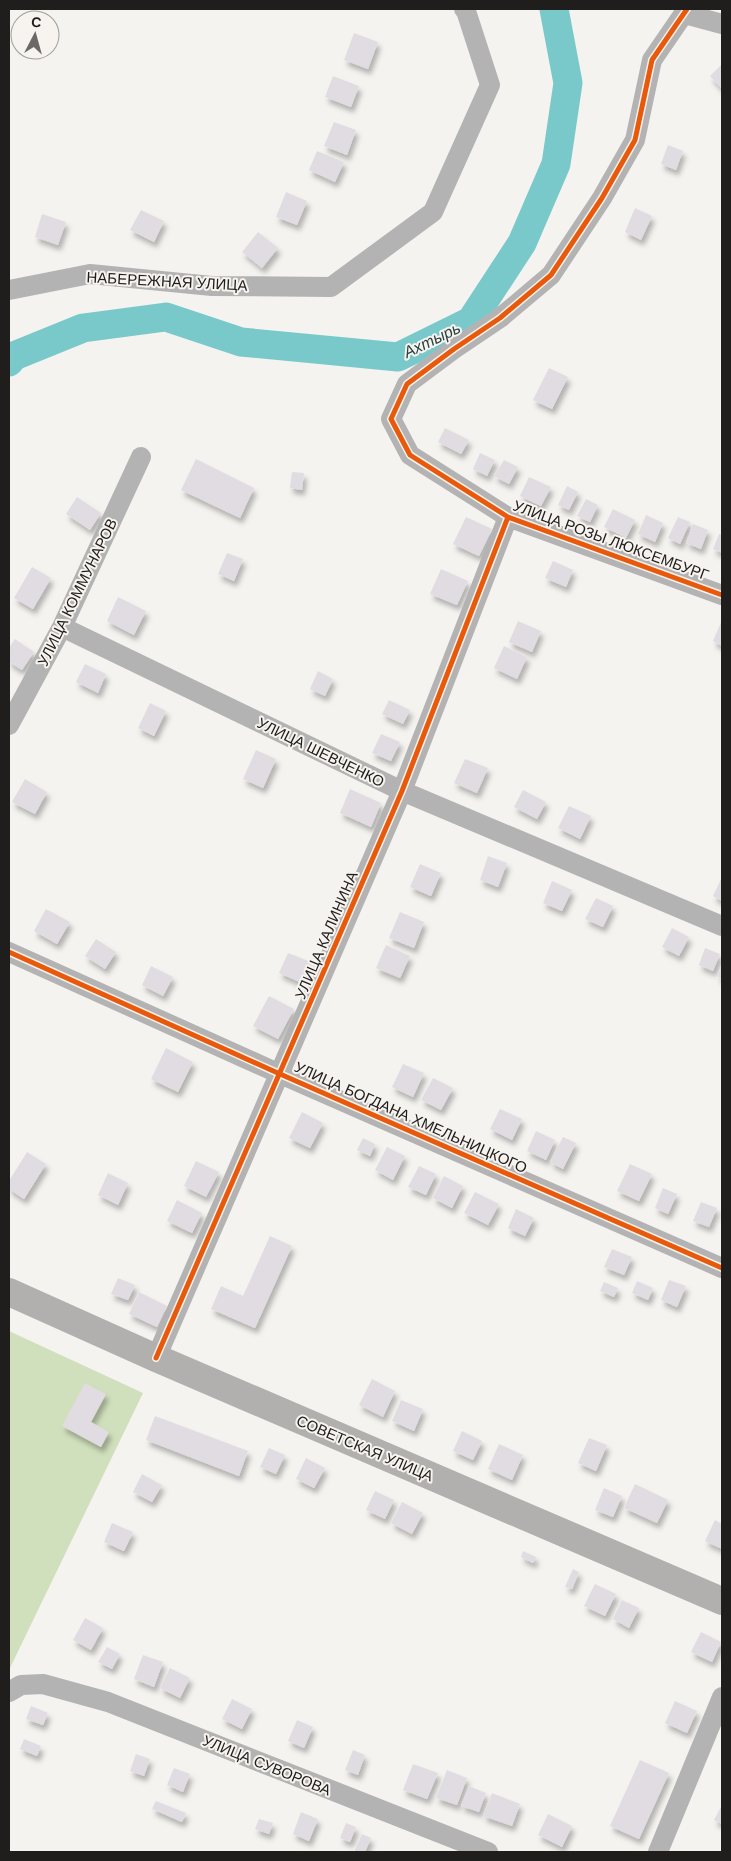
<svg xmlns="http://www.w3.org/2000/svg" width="731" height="1861" font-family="Arial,sans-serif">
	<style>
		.green { fill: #d0dfbc }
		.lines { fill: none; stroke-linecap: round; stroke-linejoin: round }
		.river { stroke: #7ac9ca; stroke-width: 29 }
		.building { fill: #e1dce1; filter: url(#shadow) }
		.minor { stroke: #b4b3b3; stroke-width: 20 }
		.highway { stroke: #b2b0af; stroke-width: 28 }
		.cycleway-casing { stroke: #f7f3ee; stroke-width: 8 }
		.cycleway { stroke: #e8590c; stroke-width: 5 }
		.labels { text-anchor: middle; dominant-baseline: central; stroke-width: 4; stroke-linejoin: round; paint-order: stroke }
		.street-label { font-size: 15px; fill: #201e1d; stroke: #f7f3ee }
		.water-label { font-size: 16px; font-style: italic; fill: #284141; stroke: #f7f3ee }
	</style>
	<defs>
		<filter id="shadow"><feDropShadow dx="3" dy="5.5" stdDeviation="2.5" flood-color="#0004"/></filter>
	</defs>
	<rect width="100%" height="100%" fill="#f5f3f0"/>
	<path class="green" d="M9 1331 143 1393 9 1670Z"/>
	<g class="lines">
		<path class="river" d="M9 362 14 356 83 328 166 317 241 342 398 357 471 321 522 243 556 164 568 83 554 9"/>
	</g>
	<path class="building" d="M354 33 378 42 368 69 344 60Z
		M722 64V89L710 76Z
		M333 76 359 86 351 107 325 97Z
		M334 122 356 130 347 155 324 146Z
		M668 145 683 151 676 170 661 164Z
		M317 151 344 162 335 182 309 170Z
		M286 192 307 201 297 225 276 217Z
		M635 208 652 216 641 240 625 232Z
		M141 210 164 221 154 242 130 230Z
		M42 214 66 222 58 245 35 237Z
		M258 232 278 248 262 268 242 252Z
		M549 368 568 377 552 409 533 400Z
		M445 428 469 440 461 454 438 442Z
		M480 453 495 460 487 476 473 469Z
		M196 459 254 488 240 518 181 490Z
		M504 460 518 467 509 484 494 476Z
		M292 472 304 473 302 490 290 488Z
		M529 477 551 487 541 506 520 496Z
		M567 486 578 492 569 510 558 505Z
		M77 497 101 513 90 530 66 514Z
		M586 499 598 505 590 522 577 516Z
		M613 509 635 520 626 538 604 527Z
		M646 515 663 523 655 542 638 534Z
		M466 517 492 529 479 556 453 544Z
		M678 517 690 522 680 544 668 538Z
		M693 524 708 530 701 549 686 543Z
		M719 534 722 535V553L713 549Z
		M227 553 243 559 234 581 218 574Z
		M553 561 573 570 566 587 545 578Z
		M32 567 51 578 33 609 14 598Z
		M441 569 468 581 457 605 430 594Z
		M118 597 146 611 134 635 107 621Z
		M722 620V646L713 641Z
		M518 621 541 631 532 652 509 642Z
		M15 639 34 652 22 670 9 662V648Z
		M504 646 527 657 517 679 494 668Z
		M85 664 106 674 98 693 76 682Z
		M318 671 333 679 325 696 310 689Z
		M389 700 410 710 403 724 382 714Z
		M150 703 166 711 154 736 138 728Z
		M381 734 400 742 391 761 372 753Z
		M256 750 276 759 263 788 243 779Z
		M465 759 488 768 477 793 454 783Z
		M25 779 47 792 35 814 12 802Z
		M350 789 381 803 371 827 340 813Z
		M523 790 546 802 537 819 514 807Z
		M569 806 591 816 580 839 558 828Z
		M488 856 507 863 498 887 480 880Z
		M420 864 441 873 431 896 410 887Z
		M722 877V901L713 896Z
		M552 881 572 890 562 911 543 903Z
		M596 898 613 906 603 927 585 919Z
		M46 909 70 922 57 944 34 931Z
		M400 912 424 922 414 948 389 938Z
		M672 928 689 937 679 956 662 947Z
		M96 939 116 952 105 969 85 956Z
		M386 945 410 956 400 978 376 968Z
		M705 948 720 954 713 971 699 965Z
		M288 953 311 962 302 983 279 973Z
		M722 965V979L717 976Z
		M151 966 173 977 163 996 142 985Z
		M269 996 294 1009 278 1039 253 1026Z
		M166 1048 193 1062 178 1092 151 1079Z
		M403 1064 424 1073 413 1097 392 1087Z
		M433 1078 453 1088 441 1110 421 1100Z
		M500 1109 522 1119 512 1140 490 1129Z
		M302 1112 323 1123 310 1148 289 1138Z
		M536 1131 555 1140 546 1160 527 1151Z
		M563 1137 576 1143 563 1169 550 1162Z
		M363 1138 375 1144 370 1156 357 1150Z
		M387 1147 405 1156 393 1180 375 1170Z
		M27 1152 46 1164 24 1199 9 1189V1181Z
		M196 1161 219 1172 206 1197 184 1186Z
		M630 1164 652 1174 639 1201 617 1191Z
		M419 1166 436 1174 426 1195 408 1187Z
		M108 1173 128 1183 118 1205 98 1195Z
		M444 1176 463 1186 452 1208 433 1198Z
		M663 1188 677 1194 668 1214 655 1208Z
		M475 1192 499 1204 488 1225 464 1213Z
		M177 1200 202 1213 192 1233 167 1221Z
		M701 1202 717 1208 709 1227 693 1221Z
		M516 1209 534 1218 525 1236 508 1228Z
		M270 1236 292 1246 255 1328 211 1309 221 1286 243 1296Z
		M612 1249 632 1257 624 1275 604 1267Z
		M118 1278 135 1285 128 1300 111 1294Z
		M669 1280 686 1286 677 1307 661 1300Z
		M637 1281 653 1288 648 1300 632 1293Z
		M604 1282 618 1288 614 1297 600 1291Z
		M139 1292 167 1306 157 1327 129 1314Z
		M372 1379 395 1391 383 1417 359 1405Z
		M85 1383 106 1394 91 1422 109 1432 101 1447 62 1426Z
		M401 1400 423 1409 414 1431 392 1421Z
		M155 1416 248 1451 239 1476 146 1440Z
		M462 1431 482 1441 473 1460 453 1451Z
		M589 1438 607 1445 596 1471 578 1463Z
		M499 1444 523 1455 512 1480 488 1469Z
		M269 1448 285 1455 276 1474 260 1467Z
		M306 1458 325 1468 314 1488 296 1479Z
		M142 1474 162 1485 152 1502 133 1492Z
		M635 1484 668 1500 657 1523 624 1508Z
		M604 1488 622 1496 613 1517 595 1510Z
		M375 1491 394 1500 385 1519 366 1510Z
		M402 1502 423 1513 412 1534 391 1523Z
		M715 1520 722 1524V1549L705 1541Z
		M112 1523 133 1532 124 1551 104 1542Z
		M523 1551 536 1557 533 1563 521 1557Z
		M573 1569 579 1572 572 1589 565 1587Z
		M595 1584 616 1594 605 1616 584 1606Z
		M622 1600 639 1608 629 1628 613 1619Z
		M85 1618 103 1628 91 1650 73 1640Z
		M701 1632 721 1642 712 1662 691 1652Z
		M107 1647 120 1654 112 1669 98 1662Z
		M143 1655 163 1662 154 1687 134 1679Z
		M170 1668 190 1678 180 1698 160 1688Z
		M232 1699 252 1709 242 1729 222 1719Z
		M675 1701 697 1711 687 1733 665 1723Z
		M31 1706 48 1713 43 1725 26 1719Z
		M297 1720 313 1727 304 1748 288 1741Z
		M24 1739 41 1746 37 1756 20 1749Z
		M353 1750 365 1755 358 1775 345 1770Z
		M136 1754 150 1759 144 1776 130 1771Z
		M640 1760 669 1773 639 1839 610 1826Z
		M413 1764 438 1773 427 1799 403 1790Z
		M174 1768 190 1774 183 1792 167 1785Z
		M447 1770 467 1778 457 1805 436 1798Z
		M469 1786 486 1793 479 1812 461 1806Z
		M492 1793 520 1804 512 1826 483 1816Z
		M156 1801 186 1813 182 1822 152 1809Z
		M722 1805V1824L714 1820Z
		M301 1812 318 1819 309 1841 293 1834Z
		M548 1814 572 1826 562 1847 538 1835Z
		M259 1819 273 1823 269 1834 255 1829Z
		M346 1823 356 1827 350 1842 340 1838Z
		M362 1834 371 1838 365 1852H354Z"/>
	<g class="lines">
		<path class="minor" d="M687 9 652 60 635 140 602 198 551 275 500 318 454 349 407 384 391 419 410 455 508 517 722 595
			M685 14 722 24
			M9 290 90 274 212 286 331 287 433 212 490 85 466 11 464 9
			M62 627 402 791 722 926
			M9 725 62 627 141 457
			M9 952 280 1074 722 1268
			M156 1358 402 791 508 517
			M9 1692 21 1685 43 1684 108 1702 488 1852
			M658 1852 722 1697"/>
		<path class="highway" d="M9 1292 156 1358 722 1601"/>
		<defs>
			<path id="cycleway" d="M687 9 652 60 635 140 602 198 551 275 500 318 454 349 407 384 391 419 410 455 508 517 722 595
				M9 952 280 1074 722 1268
				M156 1358 402 791 508 517"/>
		</defs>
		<use href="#cycleway" class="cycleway-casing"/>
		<use href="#cycleway" class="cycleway"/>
	</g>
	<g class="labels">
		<g class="street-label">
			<text transform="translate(167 281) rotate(3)">НАБЕРЕЖНАЯ УЛИЦА</text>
			<text transform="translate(611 540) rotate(20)">УЛИЦА РОЗЫ ЛЮКСЕМБУРГ</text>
			<text transform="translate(77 592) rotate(-64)">УЛИЦА КОММУНАРОВ</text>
			<text transform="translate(321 752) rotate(26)">УЛИЦА ШЕВЧЕНКО</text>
			<text transform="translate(326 935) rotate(-67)">УЛИЦА КАЛИНИНА</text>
			<text transform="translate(411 1117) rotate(24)">УЛИЦА БОГДАНА ХМЕЛЬНИЦКОГО</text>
			<text transform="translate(365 1448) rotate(23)">СОВЕТСКАЯ УЛИЦА</text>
			<text transform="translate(267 1765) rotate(22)">УЛИЦА СУВОРОВА</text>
		</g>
		<g class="water-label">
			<text transform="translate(432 340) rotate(-26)">Ахтырь</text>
		</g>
	</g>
	<rect width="731" height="1861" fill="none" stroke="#201e1d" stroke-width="20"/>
	<g transform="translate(35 35) rotate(6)"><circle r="24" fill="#f7f3ee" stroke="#a19e9a"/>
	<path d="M0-4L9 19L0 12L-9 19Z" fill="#6b6967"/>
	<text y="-8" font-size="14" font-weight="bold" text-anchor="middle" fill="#201e1d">С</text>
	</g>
</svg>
